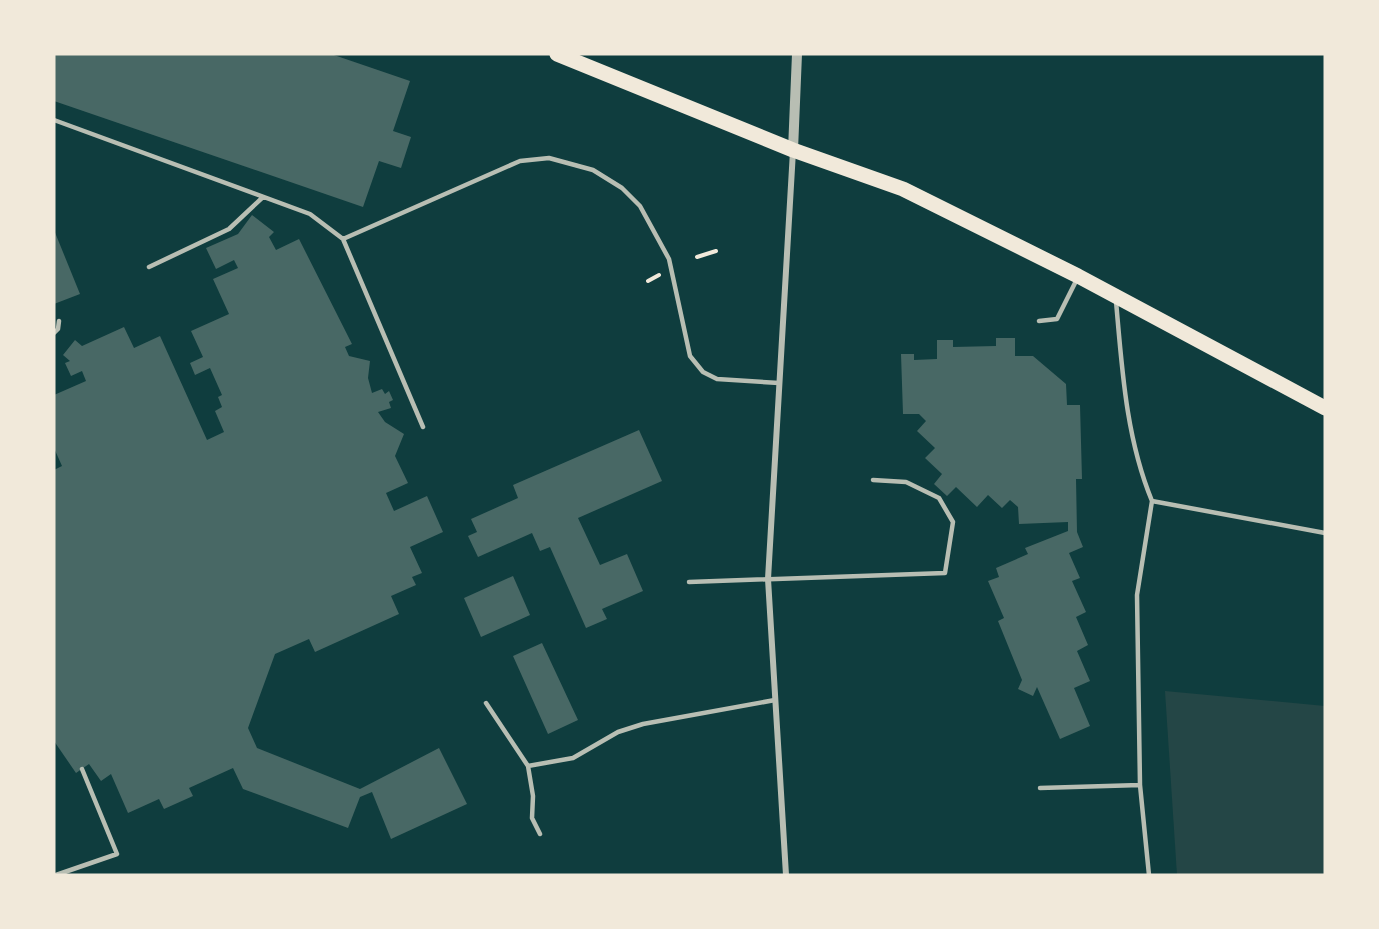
<svg xmlns="http://www.w3.org/2000/svg" width="1379" height="929" font-family="'Public Sans',sans-serif">
	<style>
		.green { fill: #244646 }
		.building { fill: #486865 }
		.lines { fill: none; stroke-linecap: round; stroke-linejoin: round }
		.path { stroke: #f1e9da; stroke-width: 4 }
		.service { stroke: #b8beb3; stroke-width: 4.5 }
		.minor { stroke: #b8beb3; stroke-width: 6 }
		.tertiary { stroke: #b8beb3; stroke-width: 10 }
		.primary { stroke: #f1e9da; stroke-width: 15 }
	</style>
	<rect width="100%" height="100%" fill="#0f3d3e"/>
	<path class="green" d="M1165 691 1325 706V875H1177Z"/>
	<path class="building" d="M54 54H331L410 81 393 131 411 137 401 168 379 161 363 207 54 101Z
		M252 215 274 232 269 237 276 250 299 239 352 344 345 347 349 356 370 361 368 378 372 393 382 389 385 394 389 391 393 400 389 402 391 408 378 412 385 422 404 434 395 456 408 483 386 493 394 511 427 496 443 532 410 547 422 573 412 577 416 585 391 596 399 614 315 652 309 639 275 654 248 728 257 748 360 789 439 748 467 804 391 839 372 792 360 797 348 828 243 789 233 768 189 788 193 796 164 809 159 799 128 813 111 774 101 781 89 764 76 773 54 741V470L62 466 54 448V395L86 381 82 371 71 376 65 363 70 361 63 355 75 340 82 346 124 327 134 348 160 336 207 440 224 432 215 411 222 407 218 397 222 395 210 368 195 375 190 363 203 357 191 331 229 314 213 279 238 268 234 260 216 269 206 248 238 234Z
		M54 230 80 294 54 304Z
		M996 338H1015V356H1033L1066 384 1067 405H1080L1082 479H1076L1077 532 1083 547 1069 553 1080 578 1072 581 1086 612 1076 617 1088 645 1077 651 1090 681 1074 688 1090 726 1060 739 1037 687 1033 696 1018 689 1022 680 998 621 1004 618 988 581 999 577 996 568 1028 554 1025 548 1068 531V522L1019 524 1018 507 1010 500 1002 508 988 495 977 507 956 487 947 496 934 484 942 474 925 458 935 448 917 431 926 421 919 414H903L901 354H914V360L937 359V340H953V347L996 346Z
		M639 430 662 481 578 518 600 565 627 554 643 591 602 609 607 619 586 628 550 547 540 551 532 533 478 557 468 536 477 532 471 519 518 498 513 485Z
		M513 576 530 615 481 637 464 598Z
		M542 643 578 720 548 734 513 656Z"/>
	<g class="lines">
		<path class="path" d="M697 257 716 251
			M648 281 659 275"/>
		<path class="service" d="M54 120 310 214 343 239 423 427
			M343 239 520 161 549 158 593 170 622 188 640 206 669 259 690 356 703 372 717 379 779 383
			M149 267 229 229 263 197
			M1116 301C1122 369 1126 438 1152 501L1325 533
			M1039 321 1057 319 1077 279
			M54 333 58 329 59 321
			M689 582 945 573 953 522 939 498 906 482 873 480
			M486 703 528 766 533 796 532 818 540 834
			M528 766 573 758 618 732 643 724 775 700
			M1040 788 1140 785
			M56 875 117 854 82 769
			M1149 875 1140 785 1137 595 1152 501"/>
		<path class="minor" d="M786 875 768 579 793 151"/>
		<path class="tertiary" d="M793 150 797 54"/>
		<path class="primary" d="M557 54 793 150 903 189 1078 276 1325 408"/>
	</g>
	<rect width="1379" height="929" fill="none" stroke="#f1e9da" stroke-width="111"/>
</svg>
